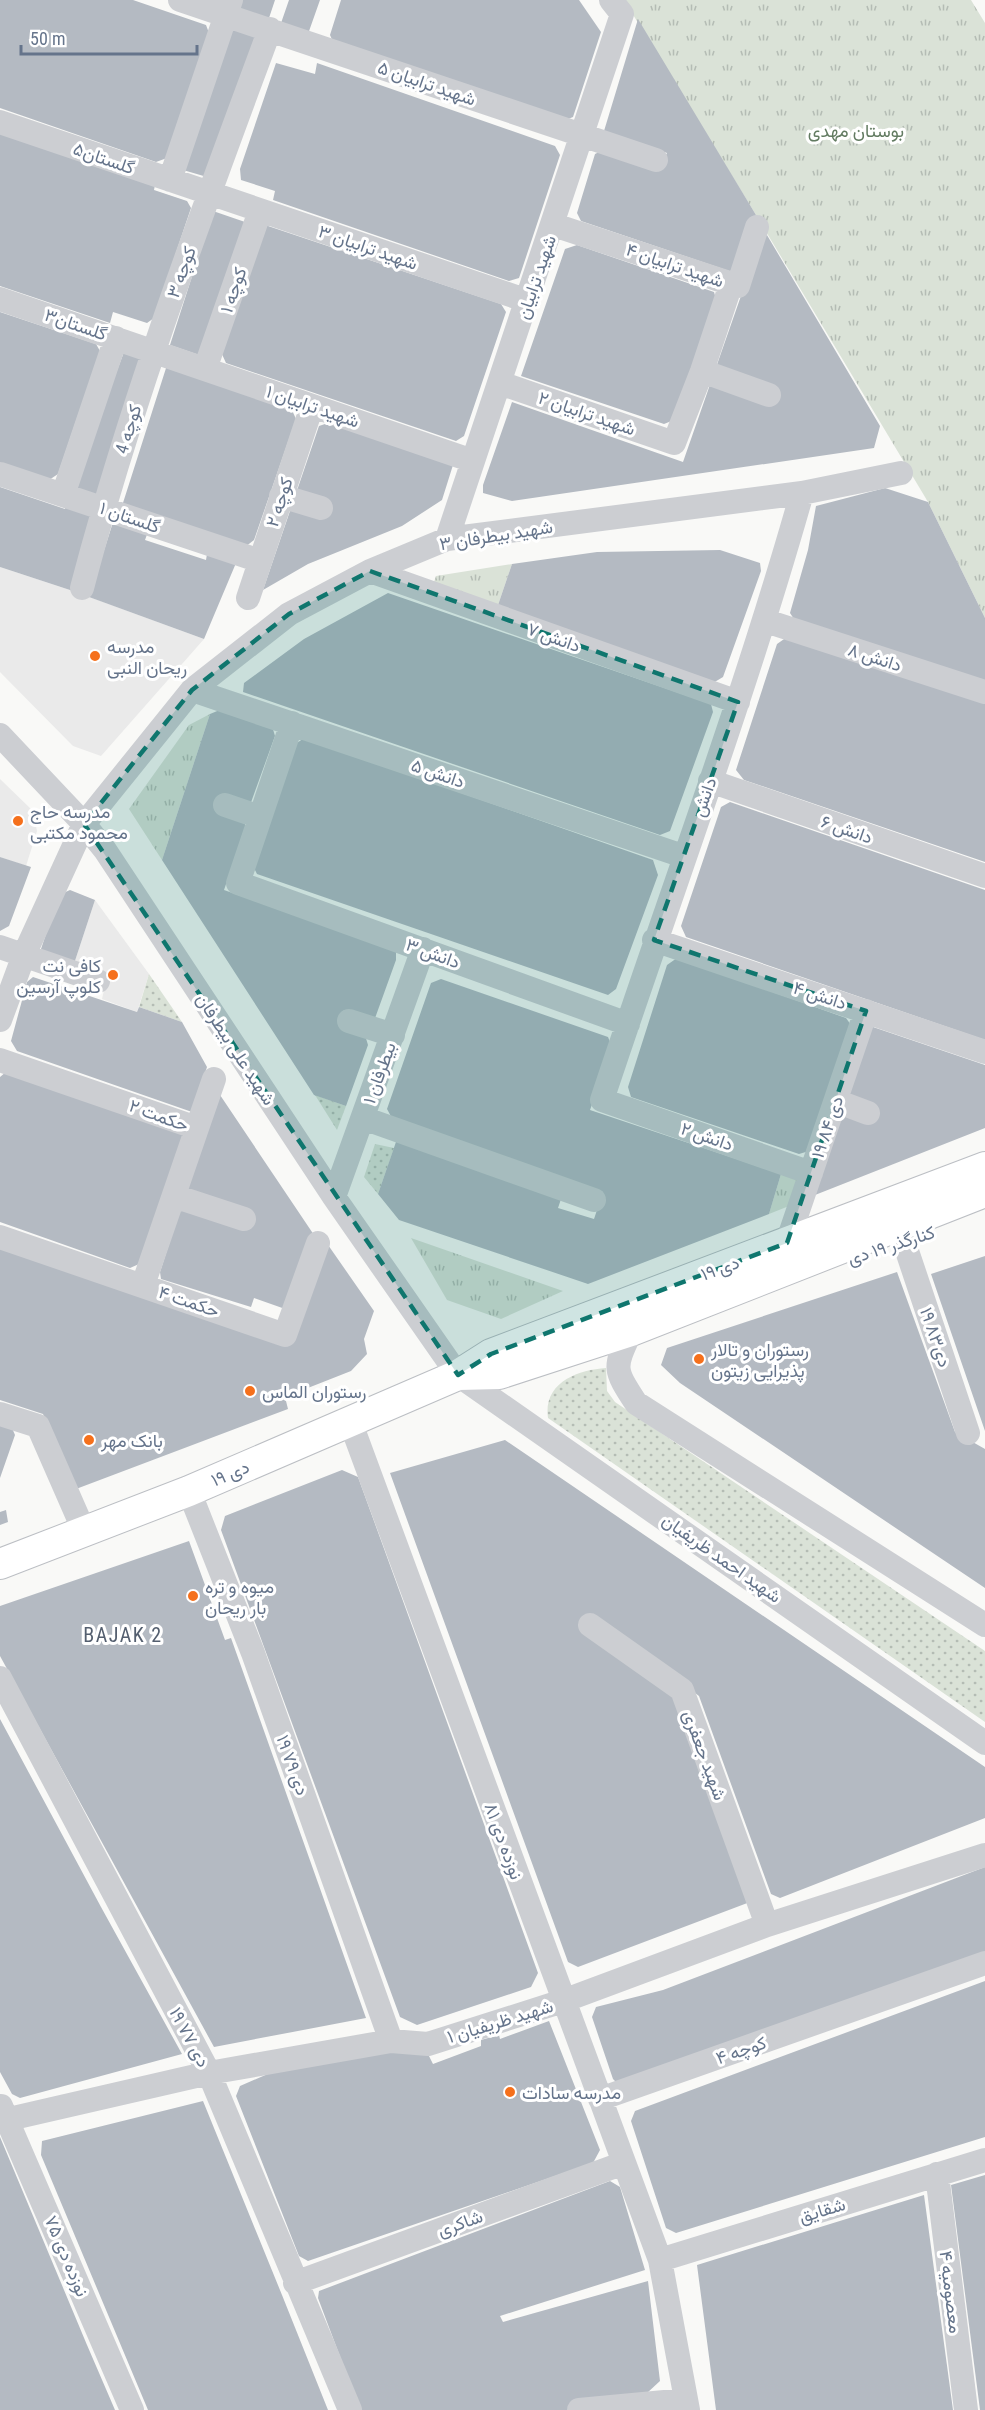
<svg xmlns="http://www.w3.org/2000/svg" width="985" height="2410" font-family="'Roboto Condensed',Vazirmatn,sans-serif">
	<style>
		.built { fill: #eaeaea }
		.grass { fill: url(#grass-dots) }
		.park { fill: url(#park-tufts) }
		.building { fill: #b4bac2 }
		.lines { fill: none; stroke-linecap: round; stroke-linejoin: round }
		.major-casing { stroke: #bcbfc4; stroke-width: 32 }
		.minor { stroke: #ccced2; stroke-width: 24 }
		.major { stroke: #fff; stroke-width: 30 }
		.marked { fill: #0f766e; fill-opacity: 0.2; stroke: #0f766e; stroke-width: 4.5; stroke-dasharray: 12 8; stroke-linejoin: round }
		.poi-dot { fill: #f5701c; stroke: #fff; stroke-width: 2 }
		.labels { text-anchor: middle; dominant-baseline: central; stroke-width: 6; stroke-linejoin: round; paint-order: stroke }
		.street-label { font-size: 18px; fill: #65748b; stroke: #fff }
		.park-label { font-size: 18px; fill: #627b61; stroke: #fff }
		.poi-label { font-size: 18px; fill: #65748b; stroke: #fff; text-anchor: start }
		.neighbourhood-label { font-size: 20px; letter-spacing: 1.5px; fill: #545f6f; stroke: #fff }
	</style>
	<defs>
		<pattern id="grass-dots" width="8" height="8" patternUnits="userSpaceOnUse" patternTransform="scale(1.5)"><rect width="8" height="8" fill="#dae2d7"/><path d="M2 2h.1M6 6h.1" fill="none" stroke="#b4bcb4" stroke-width="1.8" stroke-linecap="round"/></pattern>
		<pattern id="park-tufts" width="24" height="20" patternUnits="userSpaceOnUse" patternTransform="scale(1.5)"><rect width="24" height="20" fill="#dae2d7"/><path d="M3 7l-1-3M5 7V3M7 7l1-3M15 17l-1-3M17 17v-4M19 17l1-3" fill="none" stroke="#b4bcb4"/></pattern>
	</defs>
	<rect width="100%" height="100%" fill="#f9f9f7"/>
	<path class="built" d="M0 567 73 591 204 639 101 756 73 746 0 672Z
		M0 779 33 811 37 831 26 866 0 857Z
		M95 900 149 974 137 1012 102 999 105 986 71 973Z"/>
	<path class="grass" d="M149 974 182 1022 139 1007Z
		M315 1095 346 1106 337 1130Z
		M375 1144 394 1148 378 1194 364 1177Z
		M606 1368 607 1391 615 1402 985 1651V1722L548 1418C543 1383 577 1370 606 1368Z"/>
	<path class="park" d="M624 0H971L985 23V618L928 502 756 215Z
		M512 564 497 608 433 585 436 576Z
		M210 714 162 860 129 809 189 725Z
		M781 1174 801 1181 794 1204 769 1214Z
		M411 1238 563 1291 501 1319 447 1300Z"/>
	<path class="building" d="M0 0H133L206 25 209 33 167 158 156 162 0 108Z
		M241 0H275L268 21 238 11Z
		M289 0H320L308 34 280 26Z
		M341 0H579L601 32 573 117 563 121 334 44 330 35Z
		M638 19 756 215 735 273 581 221 577 213 595 154 601 151 658 170 667 153 604 131Z
		M233 24 264 35 214 179 183 170Z
		M276 63 315 74 317 63 555 146 560 155 519 278 509 281 273 200 275 191 241 180 240 169Z
		M0 133 155 185 154 190 187 201 191 208 154 318 147 323 113 312 110 323 0 286Z
		M213 211 245 222 199 355 170 345Z
		M265 225 501 304 506 312 464 436 456 441 226 363 221 352Z
		M764 230 880 426 874 448 512 501 483 493V485L512 402 683 462Z
		M577 245 714 292 716 299 674 420 664 424 521 376 565 249Z
		M0 312 96 344 100 351 58 474 49 480 0 463Z
		M124 352 148 360 103 497 78 490 75 482Z
		M167 365 291 408 296 419 254 540 245 547 122 506Z
		M328 423 453 465 442 500 402 526 308 564 263 590 319 426Z
		M0 487 65 509 67 501 101 512 73 591 0 567Z
		M885 488 928 502 985 618V684L796 622 790 613 808 550 816 506Z
		M115 516 149 529 145 540 206 560 207 554 236 563 204 639 89 597Z
		M720 550 760 563 761 571 723 677 713 683 497 608 512 564 597 552Z
		M388 593 711 704 713 712 670 831 660 835 243 692 244 683 304 639Z
		M787 637 985 701V862L744 780 736 770 777 644Z
		M222 709 272 726 275 736 245 819V828L224 890 396 951V960L374 1021 344 1010 339 1026 365 1035 368 1045 346 1106 314 1095 162 860 210 714Z
		M304 738 653 860 658 875 616 989 608 995 257 874 253 866 297 743Z
		M730 802 985 890V1040L686 937 681 926 721 807Z
		M0 857 31 867 9 926 0 931Z
		M70 890 95 900 71 973 37 961 59 895Z
		M677 958 846 1018 851 1025 809 1151 799 1154 631 1097 628 1087 667 965Z
		M33 977 137 1012 139 1007 182 1022 207 1067 192 1112 17 1051 11 1041 27 982Z
		M441 979 608 1037 612 1047 590 1110 781 1174 769 1214 588 1284 399 1220 378 1194 397 1139 562 1196 558 1208 594 1219 603 1192 393 1120 387 1109 431 983Z
		M873 1027 985 1065V1128L815 1195 840 1113 851 1097 848 1089 867 1033Z
		M6 1072 184 1134 139 1264 130 1268 0 1222V1077Z
		M218 1092 314 1235 288 1310 254 1298 251 1307 161 1279 160 1272Z
		M326 1242 374 1311 364 1339 367 1354 351 1371 285 1397 288 1409 76 1489 43 1414 0 1400V1249L289 1341Z
		M985 1256V1431L931 1274Z
		M897 1272 955 1432 985 1449V1588L680 1383 661 1365 667 1348Z
		M0 1424 12 1428 15 1435 0 1478Z
		M505 1440 985 1767V1818L780 1898 771 1894 699 1696 654 1661 669 1686 750 1902 578 1967 568 1962 390 1473Z
		M342 1470 358 1477 538 1973 531 1987 417 2025 400 2017 221 1530 225 1516Z
		M6 1510 8 1522 0 1525V1512Z
		M189 1541 225 1640 231 1638 366 2018 214 2047 0 1656V1606Z
		M0 1719 101 1907 182 2054 20 2098 12 2094 0 2072Z
		M985 1867V1952L619 2085 613 2079 592 2017 596 2007 663 1990Z
		M985 1981V2137L676 2233 666 2228 631 2121 635 2111Z
		M549 2021 600 2150 593 2163 308 2261 299 2256 236 2096 240 2086 270 2073 376 2051 428 2054 433 2064 481 2046V2040L499 2035 500 2039Z
		M203 2101 282 2295 328 2410H148L41 2155 42 2141Z
		M0 2137 87 2345 115 2410H0Z
		M985 2175V2410H980L951 2185Z
		M610 2181 620 2187 645 2270 500 2316 503 2322 648 2281 660 2381 647 2393 575 2410H360L318 2298 319 2291Z
		M924 2195 953 2410H716L697 2265Z"/>
	<g class="lines">
		<defs>
			<path id="major" d="M458 1375 499 1374 631 1331 985 1192
				M0 1564 189 1491 458 1375 491 1354 985 1167"/>
		</defs>
		<use href="#major" class="major-casing"/>
		<path class="minor" d="M180 0 656 160
			M0 122 528 301
			M170 180 231 0
			M554 225 738 286 757 227
			M0 299 473 461
			M205 369 260 211
			M702 371 769 395
			M500 383 674 443 702 371 731 284
			M0 474 260 561
			M802 493C744 698 669 898 602 1100L811 1173
			M63 495 116 338
			M281 496 321 508
			M447 539 622 14 611 0
			M370 571 738 702
			M82 588C132 397 202 213 270 29
			M248 598 312 406
			M766 621 985 692
			M192 690 683 856
			M292 723 238 883 628 1024
			M0 735 84 824 105 850 334 1197 458 1375 985 1743
			M710 781 985 876
			M225 805 260 817
			M654 940 985 1052
			M0 947 98 981
			M0 1020 24 955 84 824 192 690 289 614 370 571 447 539 802 493 901 473
			M349 1021 393 1035
			M0 1060 197 1128 143 1285
			M836 1101 868 1113
			M363 1118 594 1200
			M197 1128 214 1079
			M174 1196 244 1219
			M334 1197 423 949
			M0 1237 285 1335 318 1243
			M904 1242 968 1433
			M787 1243 866 1011
			M631 1331C614 1368 613 1368 636 1403L985 1625
			M0 1414 38 1426 84 1531
			M350 1421 660 2260 688 2410
			M189 1491 253 1653 391 2041
			M590 1625 682 1690 767 1925
			M0 1678 209 2073 350 2410
			M600 2099 985 1963
			M1 2106 132 2410
			M0 2121 209 2073 391 2041 428 2044 563 2001 767 1925 985 1855
			M937 2174 966 2410
			M660 2260 985 2160
			M295 2283 624 2163
			M579 2410 686 2400"/>
		<use href="#major" class="major"/>
	</g>
	<path class="marked" d="M370 571 738 702 654 940 866 1011 787 1243 491 1354 458 1375 84 824 192 690 289 614Z"/>
	<g class="poi-dot">
		<circle cx="95" cy="656" r="6"/>
		<circle cx="18" cy="821" r="6"/>
		<circle cx="113" cy="975" r="6"/>
		<circle cx="699" cy="1359" r="6"/>
		<circle cx="250" cy="1391" r="6"/>
		<circle cx="89" cy="1440" r="6"/>
		<circle cx="193" cy="1596" r="6"/>
		<circle cx="510" cy="2092" r="6"/>
	</g>
	<g class="labels">
		<g class="street-label">
			<text transform="translate(427 83) rotate(19)">شهید ترابیان ۵</text>
			<text transform="translate(104 158) rotate(19)">گلستان۵</text>
			<text transform="translate(368 247) rotate(19)">شهید ترابیان ۳</text>
			<text transform="translate(675 265) rotate(19)">شهید ترابیان ۴</text>
			<text transform="translate(181 272) rotate(-70)">کوچه ۳</text>
			<text transform="translate(536 277) rotate(-71)">شهید ترابیان</text>
			<text transform="translate(233 290) rotate(-71)">کوچه ۱</text>
			<text transform="translate(76 324) rotate(19)">گلستان۳</text>
			<text transform="translate(313 406) rotate(19)">شهید ترابیان ۱</text>
			<text transform="translate(587 413) rotate(19)">شهید ترابیان ۲</text>
			<text transform="translate(128 429) rotate(-73)">کوچه 4</text>
			<text transform="translate(279 502) rotate(-72)">کوچه ۲</text>
			<text transform="translate(130 517) rotate(19)">گلستان ۱</text>
			<text transform="translate(496 535) rotate(-9)">شهید بیطرفان ۳</text>
			<text transform="translate(554 637) rotate(20)">دانش ۷</text>
			<text transform="translate(875 657) rotate(18)">دانش ۸</text>
			<text transform="translate(438 773) rotate(19)">دانش ۵</text>
			<text transform="translate(704 797) rotate(-71)">دانش</text>
			<text transform="translate(847 829) rotate(19)">۶ دانش</text>
			<text transform="translate(433 953) rotate(20)">دانش ۳</text>
			<text transform="translate(820 995) rotate(18)">دانش ۴</text>
			<text transform="translate(236 1049) rotate(57)">شهید علی بیطرفان</text>
			<text transform="translate(379 1073) rotate(-70)">بیطرفان ۱</text>
			<text transform="translate(159 1115) rotate(20)">حکمت ۲</text>
			<text transform="translate(827 1127) rotate(-71)">۱۹ دی ۸۴</text>
			<text transform="translate(707 1136) rotate(19)">۲ دانش</text>
			<text transform="translate(891 1245) rotate(-18)">کنارگذر ۱۹ دی</text>
			<text transform="translate(720 1268) rotate(-20)">۱۹ دی</text>
			<text transform="translate(189 1301) rotate(19)">حکمت ۴</text>
			<text transform="translate(936 1337) rotate(71)">۱۹ دی۸۳</text>
			<text transform="translate(230 1473) rotate(-23)">۱۹ دی</text>
			<text transform="translate(722 1558) rotate(35)">شهید احمد ظریفیان</text>
			<text transform="translate(705 1755) rotate(70)">شهید جعفری</text>
			<text transform="translate(293 1765) rotate(70)">۱۹ دی ۷۹</text>
			<text transform="translate(504 1841) rotate(70)">نوزده دی ۸۱</text>
			<text transform="translate(500 2021) rotate(-17)">شهید ظریفیان ۱</text>
			<text transform="translate(190 2037) rotate(62)">۱۹ دی ۷۷</text>
			<text transform="translate(741 2050) rotate(-19)">کوچه ۴</text>
			<text transform="translate(822 2210) rotate(-17)">شقایق</text>
			<text transform="translate(460 2223) rotate(-20)">شاکری</text>
			<text transform="translate(67 2256) rotate(67)">نوزده دی ۷۵</text>
			<text transform="translate(951 2292) rotate(83)">معصومیه ۴</text>
		</g>
		<g class="park-label">
			<text x="856" y="130">بوستان مهدی</text>
		</g>
		<g class="poi-label">
			<text x="107" y="646">مدرسه<tspan x="107" dy="21">ریحان النبی</tspan></text>
			<text x="30" y="811">مدرسه حاج<tspan x="30" dy="21">محمود مکتبی</tspan></text>
			<text x="101" y="965" text-anchor="end">کافی نت<tspan x="101" dy="21">کلوپ آرسین</tspan></text>
			<text x="711" y="1349">رستوران و تالار<tspan x="711" dy="21">پذیرایی زیتون</tspan></text>
			<text x="262" y="1391">رستوران الماس</text>
			<text x="101" y="1440">بانک مهر</text>
			<text x="205" y="1586">میوه و تره<tspan x="205" dy="21">بار ریحان</tspan></text>
			<text x="522" y="2092">مدرسه سادات</text>
		</g>
		<g class="neighbourhood-label">
			<text x="123" y="1635">BAJAK 2</text>
		</g>
	</g>
	<path d="M21 45v9h176v-9" fill="none" stroke="#65748b" stroke-width="3"/>
	<text x="30" y="45" font-size="18" fill="#65748b" stroke="#ffffff" stroke-width="4.5" paint-order="stroke">50 m</text>
</svg>
